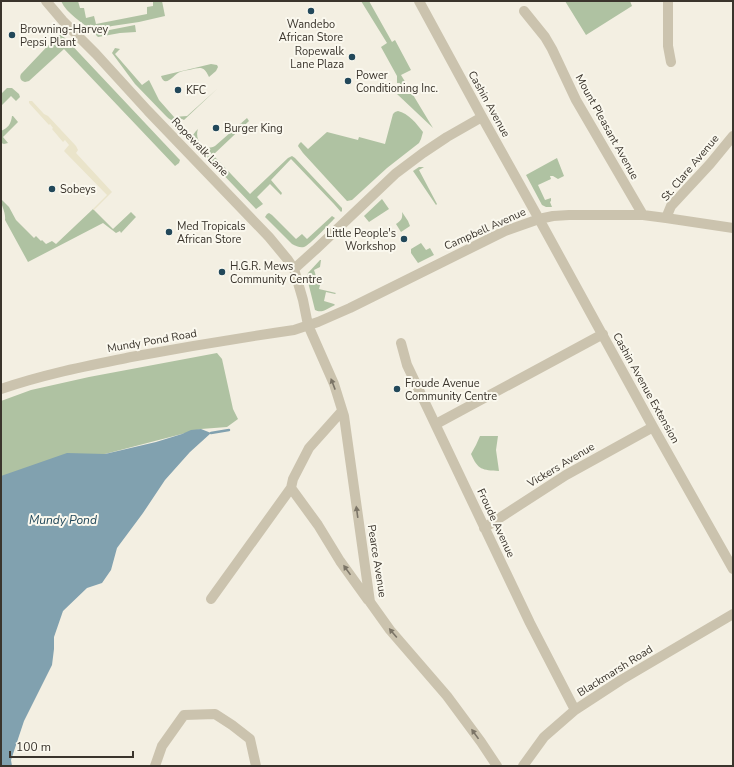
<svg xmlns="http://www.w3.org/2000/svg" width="734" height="767" font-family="'Nunito Sans',sans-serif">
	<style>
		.green { fill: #afc2a2 }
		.plaza { fill: #eae4ca }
		.water { fill: #81a1af }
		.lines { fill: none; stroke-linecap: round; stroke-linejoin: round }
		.stream { stroke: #81a1af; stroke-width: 2.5 }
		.minor { stroke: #cbc3ae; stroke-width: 10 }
		.oneway { fill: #7b7466 }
		.poi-dot { fill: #22485a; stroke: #faf8ee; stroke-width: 1.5 }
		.labels { text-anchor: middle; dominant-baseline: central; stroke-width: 4; stroke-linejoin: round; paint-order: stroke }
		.poi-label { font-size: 11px; fill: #3a342c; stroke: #faf8ee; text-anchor: start }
		.street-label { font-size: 11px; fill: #3a342c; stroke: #faf8ee }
		.water-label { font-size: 12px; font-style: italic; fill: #22485a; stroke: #faf8ee }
	</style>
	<rect width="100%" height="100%" fill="#f3efe2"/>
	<path class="green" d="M61 1H78L80 8H84L86 18 94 16 96 24 147 14V7L153 6V1H162L165 16 139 22 112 26 92 31C82 22 67 14 61 1Z
		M361 1H369L392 42 395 40 411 70 401 75 433 128 397 94H399L400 83H397V76L381 47 387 43Z
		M565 1H630L632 6 586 35Z
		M135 25 136 32 120 33 98 37 94 33Z
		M59 34H61V35L65 38 178 158 180 160 179 163 175 166 64 49 29 81 25 82C21 81 19 78 21 74Z
		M115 48 120 49 115 54 142 85 149 80 159 100 174 117 187 116 217 89 184 120 182 119C176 123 171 121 166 116L135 84 112 53Z
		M211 64 217 65 218 67 216 71 209 77C204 66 201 67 189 70 186 70 183 71 180 72 174 74 165 89 161 76Z
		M7 88H12L19 94 20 97 16 101 11 96 1 106V94Z
		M398 111C408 113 417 124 423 132L421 139 419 143 387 168 352 200 347 201 303 153 298 146 299 144 301 142 308 149 327 132 358 140 359 137 385 144 393 114 395 112Z
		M12 116H13L18 122 3 137 8 143 4 144 1 143V131C8 128 11 124 12 116Z
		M247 118 249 121 213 155 250 194 288 158 292 156 295 158 341 207 342 208V211L341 212 334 204 291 159 271 180 282 193 281 195 270 184 257 197 263 204 256 209 193 143C191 137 193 134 198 129 194 140 204 152 215 146Z
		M557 158 564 176 558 179 553 176H550L551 179 538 185 545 200 551 198V201L550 202 552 207H546L542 205 526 175Z
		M419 167H424L419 170 437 204 436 205 413 171Z
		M1 199 9 207 16 220 34 238 36 236 41 241 42 240 46 244 52 241 56 244 93 209 113 229 131 212 136 217 135 218 121 233 120 231 116 233 103 223 28 262 5 220C6 212 1 206 1 199Z
		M382 199 389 209 369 222 364 216Z
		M402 212 408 221 410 226 401 232 396 224C401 221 403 218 402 212Z
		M269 213 272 215 296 239 302 234 307 239 332 216 335 218C329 224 310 245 304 247 300 248 296 246 292 244L265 217 267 214Z
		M421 243 426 250 430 248 434 255 418 263 411 253V249Z
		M320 260H321L320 267 314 270 316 276 319 275 315 278 320 285 319 289 336 293 335 294 326 292 324 301 334 304 335 305C328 308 322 314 315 310L307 278 308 273Z
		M217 353 222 359 233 409 238 419 227 427 201 429 105 454 1 477V401L31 390 89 377Z
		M480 436H498L496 450 499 471C482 470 478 470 471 454L476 445Z"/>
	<path class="plaza" d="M29 101H32L44 114 48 116 76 146 78 150 76 153 112 192 94 210 93 209 107 195 64 151 69 145 65 140 63 142 52 129 53 128 50 124 49 125 29 103Z"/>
	<path class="water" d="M201 429 211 433 190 452 165 480 143 513 117 548 111 570 102 583 87 588 63 611 54 637V649L52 665 24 721 11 760 12 766H1V476L67 453 105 454 156 442 182 434 191 430Z"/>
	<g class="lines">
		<path class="stream" d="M211 433 229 430"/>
		<path class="minor" d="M46 1 63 21 96 54 148 111 269 237 288 260 294 269 303 300 308 325 334 384 344 416 370 602 390 630 447 696 481 742 497 766
			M419 1 482 117 539 219 653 427 733 569
			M668 1V46L671 62
			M524 11 545 37 552 49 576 100 643 215
			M666 218 671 206 710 164 733 136
			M294 269 315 250 395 174 423 153 447 137 482 117
			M401 343 407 365 530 623 575 710
			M1 389C44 374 87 366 131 357 185 347 239 338 294 330L318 322 350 308 505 231 539 219 553 216 569 215H643L666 218 733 228
			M436 424 603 334
			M291 488 318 525 340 561 368 600
			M484 528 566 475 653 427
			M211 599 291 488 293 479 309 448 342 411
			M155 766 162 746 184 715 215 714 232 725 250 739 256 766
			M523 766 544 737 575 710 621 680 733 614"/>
	</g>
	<defs><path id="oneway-solid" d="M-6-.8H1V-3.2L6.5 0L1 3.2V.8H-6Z"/></defs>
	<g class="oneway">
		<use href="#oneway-solid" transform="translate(333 384) rotate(-111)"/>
		<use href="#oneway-solid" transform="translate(357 512) rotate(-98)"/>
		<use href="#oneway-solid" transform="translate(347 570) rotate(-126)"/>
		<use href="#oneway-solid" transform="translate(393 633) rotate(-130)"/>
		<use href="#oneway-solid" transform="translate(475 734) rotate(-126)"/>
	</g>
	<g class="poi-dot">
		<circle cx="311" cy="11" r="4"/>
		<circle cx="12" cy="35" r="4"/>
		<circle cx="352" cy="57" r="4"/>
		<circle cx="348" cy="81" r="4"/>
		<circle cx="178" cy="90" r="4"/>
		<circle cx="216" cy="128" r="4"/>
		<circle cx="52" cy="189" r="4"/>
		<circle cx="169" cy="232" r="4"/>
		<circle cx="404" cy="239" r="4"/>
		<circle cx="222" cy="272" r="4"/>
		<circle cx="397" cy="389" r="4"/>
	</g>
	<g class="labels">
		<g class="poi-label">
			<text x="311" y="24" text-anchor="middle">Wandebo<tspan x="311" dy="13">African Store</tspan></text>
			<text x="20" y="29">Browning-Harvey<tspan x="20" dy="13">Pepsi Plant</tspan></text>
			<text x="344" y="51" text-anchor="end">Ropewalk<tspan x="344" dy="13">Lane Plaza</tspan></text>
			<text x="356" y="75">Power<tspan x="356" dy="13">Conditioning Inc.</tspan></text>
			<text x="186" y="90">KFC</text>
			<text x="224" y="128">Burger King</text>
			<text x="60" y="189">Sobeys</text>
			<text x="177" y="226">Med Tropicals<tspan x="177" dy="13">African Store</tspan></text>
			<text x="396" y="233" text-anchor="end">Little People's<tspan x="396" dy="13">Workshop</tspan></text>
			<text x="230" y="266">H.G.R. Mews<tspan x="230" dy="13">Community Centre</tspan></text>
			<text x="405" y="383">Froude Avenue<tspan x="405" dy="13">Community Centre</tspan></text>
		</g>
		<g class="street-label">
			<text transform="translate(489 104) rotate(61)">Cashin Avenue</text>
			<text transform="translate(607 127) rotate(61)">Mount Pleasant Avenue</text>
			<text transform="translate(200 147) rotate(46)">Ropewalk Lane</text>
			<text transform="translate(690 168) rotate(-50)">St. Clare Avenue</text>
			<text transform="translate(485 229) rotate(-24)">Campbell Avenue</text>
			<text transform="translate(152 341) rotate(-10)">Mundy Pond Road</text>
			<text transform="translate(646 388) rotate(61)">Cashin Avenue Extension</text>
			<text transform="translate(561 465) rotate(-31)">Vickers Avenue</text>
			<text transform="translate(496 523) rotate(65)">Froude Avenue</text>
			<text transform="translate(377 561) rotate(81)">Pearce Avenue</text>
			<text transform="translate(615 671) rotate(-32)">Blackmarsh Road</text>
		</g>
		<g class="water-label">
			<text x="63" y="520">Mundy Pond</text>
		</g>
	</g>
	<rect width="734" height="767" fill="none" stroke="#3a342c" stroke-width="4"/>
	<path d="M10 751v6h123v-6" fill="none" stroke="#3a342c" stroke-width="2"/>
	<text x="16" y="751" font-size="12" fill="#3a342c" stroke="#faf8ee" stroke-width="3" paint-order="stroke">100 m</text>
</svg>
